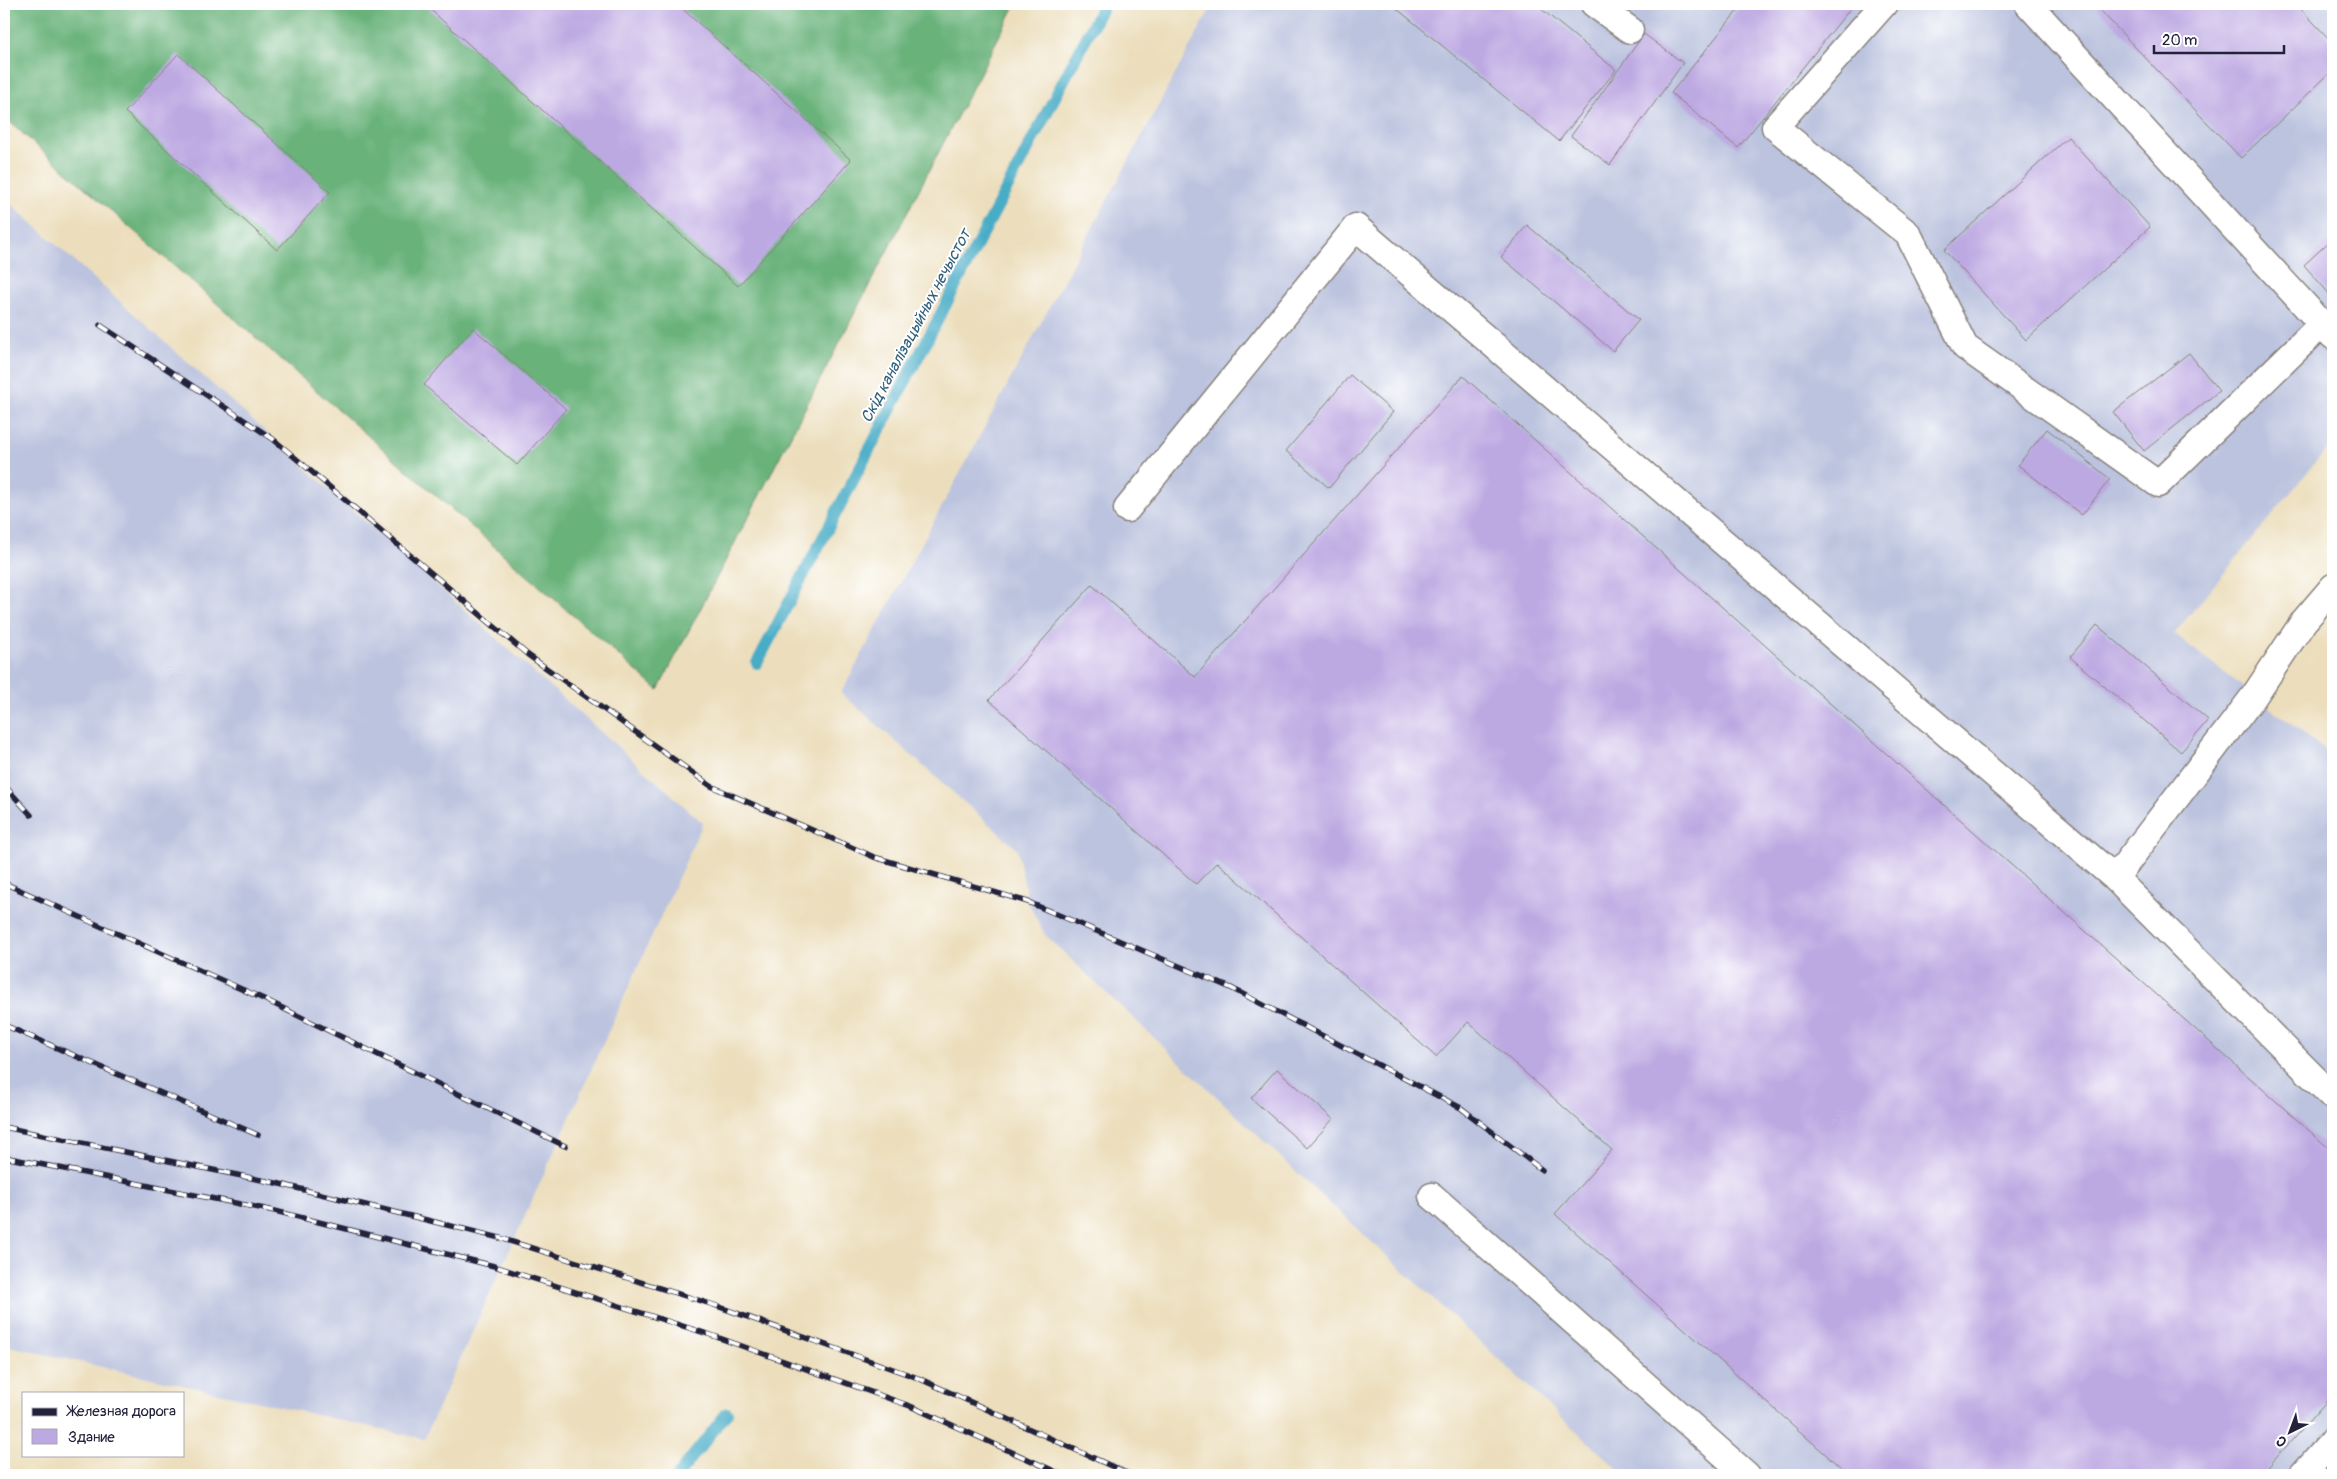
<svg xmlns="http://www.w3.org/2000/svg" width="2337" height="1479" font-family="Pangolin,sans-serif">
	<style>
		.industrial { fill: #bbc3de }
		.forest { fill: #69b27a; stroke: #466a5a }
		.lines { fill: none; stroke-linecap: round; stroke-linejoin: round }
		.stream { stroke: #46acc6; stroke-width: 12 }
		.building { fill: #bda9e2 }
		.lane-casing { stroke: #87807c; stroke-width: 29 }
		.lane { stroke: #fff; stroke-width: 26 }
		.rail-casing { stroke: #22223b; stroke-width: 5.5 }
		.rail { stroke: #fff; stroke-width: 4; stroke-dasharray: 11; stroke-linecap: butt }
		.labels { text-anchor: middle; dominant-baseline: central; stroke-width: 4; stroke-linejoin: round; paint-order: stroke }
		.water-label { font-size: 16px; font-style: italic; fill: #32607a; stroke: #fff }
	</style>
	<rect width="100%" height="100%" fill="#fff"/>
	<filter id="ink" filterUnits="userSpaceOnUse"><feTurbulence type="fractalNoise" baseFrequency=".02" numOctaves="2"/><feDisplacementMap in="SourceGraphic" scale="10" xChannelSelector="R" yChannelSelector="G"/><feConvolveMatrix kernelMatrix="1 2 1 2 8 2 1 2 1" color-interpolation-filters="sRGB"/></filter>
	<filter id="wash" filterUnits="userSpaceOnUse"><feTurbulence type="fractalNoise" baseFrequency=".0096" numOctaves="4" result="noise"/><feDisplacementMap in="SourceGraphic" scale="20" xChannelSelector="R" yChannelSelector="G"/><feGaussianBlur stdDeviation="1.12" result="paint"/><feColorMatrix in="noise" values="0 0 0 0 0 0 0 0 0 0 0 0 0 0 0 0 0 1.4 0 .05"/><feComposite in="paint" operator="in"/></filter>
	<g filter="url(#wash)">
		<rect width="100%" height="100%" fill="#ecdebc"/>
		<path class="industrial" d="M1213 4H2333V441L2174 634 2333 756V1475H1624L1309 1184 1045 935 1028 902 1017 849 841 693Z
			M4 198 703 823 424 1439 4 1345Z"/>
		<path class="forest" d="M4 4H1016L658 690 4 117Z"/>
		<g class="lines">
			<path class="stream" d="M757 663 1104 4
				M678 1475 727 1413"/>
		</g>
		<g id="blocks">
			<path class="building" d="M424 4H677L851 160 738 286Z
				M1391 4H1535L1616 70 1559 141Z
				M1743 4H1854L1738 148 1671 93Z
				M2094 4H2296L2333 43V70L2241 158Z
				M1644 34 1683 63 1610 165 1571 136Z
				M178 54 330 192 277 250 125 112Z
				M2068 137 2150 227 2026 340 1944 250Z
				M1527 225 1639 320 1613 351 1501 257Z
				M2333 238V298L2304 265Z
				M473 328 566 409 517 465 424 385Z
				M2189 353 2219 391 2144 451 2113 412Z
				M1350 375 1393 412 1329 488 1286 451Z
				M1463 376 2333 1152V1394L2261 1475H1849L1555 1214 1612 1150 1468 1022 1436 1057 1217 862 1196 884 989 700 1092 585 1195 677Z
				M2047 429 2110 479 2082 515 2018 465Z
				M2097 625 2208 720 2181 752 2070 657Z
				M1277 1069 1333 1119 1307 1148 1251 1098Z"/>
		</g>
	</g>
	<g filter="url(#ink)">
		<use href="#blocks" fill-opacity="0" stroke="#87807c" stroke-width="1"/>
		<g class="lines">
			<defs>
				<path id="lane" d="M1594 4 1630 30
					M1884 4 1775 127 1908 234 1965 347 2158 484 2322 324
					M2028 4 2333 336
					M1127 509 1356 227 2115 878 2333 1097
					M2115 878 2254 696 2304 621 2333 587
					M1432 1196 1747 1475
					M2302 1475 2333 1440"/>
			</defs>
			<use href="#lane" class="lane-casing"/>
			<use href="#lane" class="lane"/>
			<defs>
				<path id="rail" d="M100 325 273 439 528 655 711 786 874 857 1028 902 1231 988 1461 1108 1542 1170
					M4 785 31 815
					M4 883 266 1000 565 1146
					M4 1025 258 1135
					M4 1127 276 1183 500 1238 714 1305 918 1378 1131 1475
					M4 1157 275 1211 494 1266 711 1335 910 1406 1063 1475"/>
			</defs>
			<use href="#rail" class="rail-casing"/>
			<use href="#rail" class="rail"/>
		</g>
	</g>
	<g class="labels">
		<g class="water-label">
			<text transform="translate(916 326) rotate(-62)">Скід каналізацыйных нечыстот</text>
		</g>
	</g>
	<rect width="2337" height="1479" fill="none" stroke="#fff" stroke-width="20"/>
	<rect x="22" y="1392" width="162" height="65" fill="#ffffff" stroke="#a7a7b1"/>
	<rect x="32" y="1408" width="25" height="8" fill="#22223b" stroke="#a7a7b1"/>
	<text x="68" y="1416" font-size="15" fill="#22223b">Железная дорога</text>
	<rect x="32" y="1429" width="25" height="15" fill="#bda9e2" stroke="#a7a7b1"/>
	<text x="68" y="1442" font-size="15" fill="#22223b">Здание</text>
	<g transform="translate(2290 1432) rotate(222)" stroke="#ffffff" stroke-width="4" paint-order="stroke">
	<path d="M0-4L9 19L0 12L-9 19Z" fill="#22223b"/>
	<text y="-8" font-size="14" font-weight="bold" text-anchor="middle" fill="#22223b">С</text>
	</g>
	<path d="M2154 45v8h130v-8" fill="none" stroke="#22223b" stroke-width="2.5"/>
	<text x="2162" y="45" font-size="15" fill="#22223b" stroke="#ffffff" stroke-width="4" paint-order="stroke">20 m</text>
</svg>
